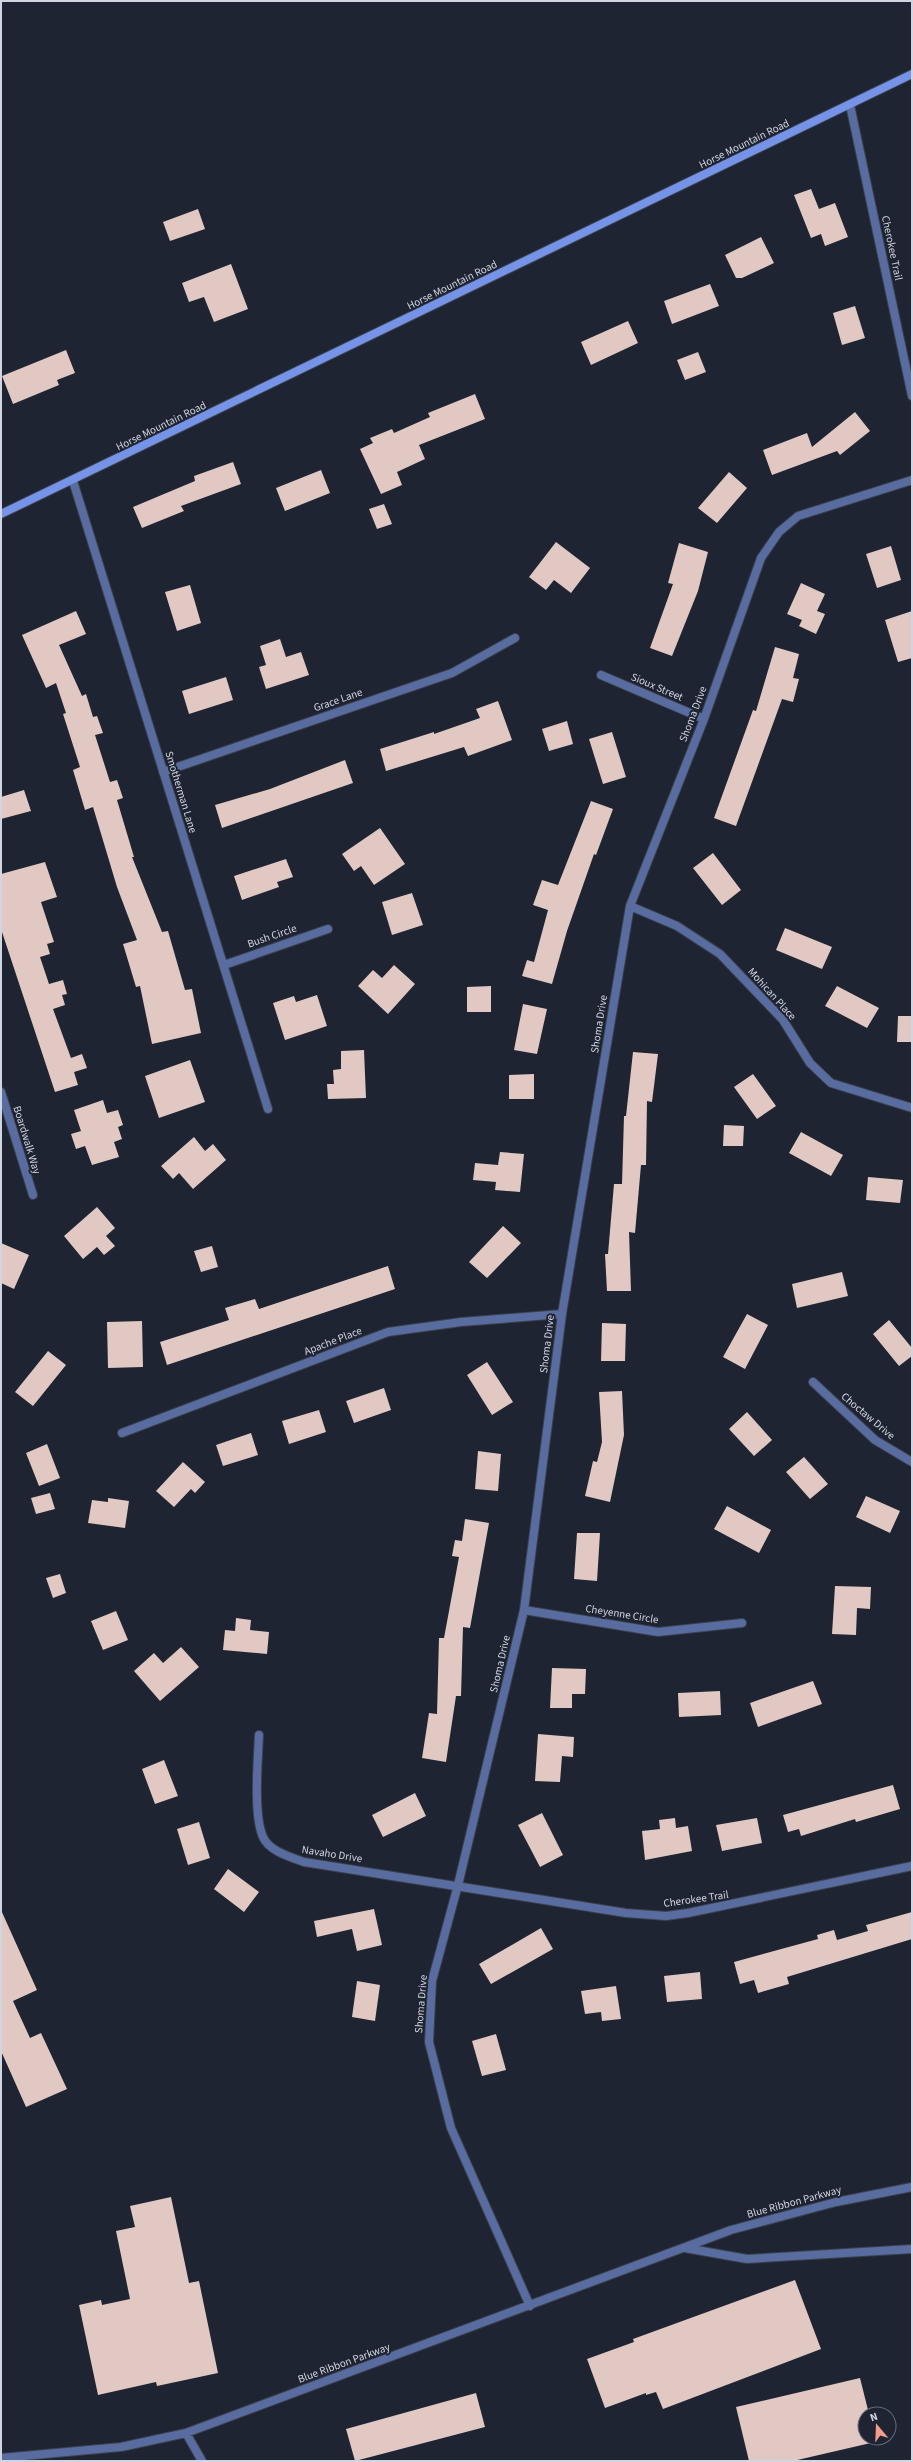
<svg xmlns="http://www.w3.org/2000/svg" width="913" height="2462" font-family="'Source Sans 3',sans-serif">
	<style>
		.building { fill: #e1c8c3 }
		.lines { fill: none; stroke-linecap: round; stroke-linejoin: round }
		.street-casing { stroke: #3b404e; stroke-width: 10 }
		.secondary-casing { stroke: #3b404e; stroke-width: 10 }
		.street { stroke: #586c9f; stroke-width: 8 }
		.secondary { stroke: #7593e7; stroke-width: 8 }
		.labels { text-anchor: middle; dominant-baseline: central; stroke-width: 4; stroke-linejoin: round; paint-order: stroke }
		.street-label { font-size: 11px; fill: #d1d5df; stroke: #1e2432 }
	</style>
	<rect width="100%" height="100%" fill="#1e2432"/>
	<path class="building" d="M811 189 819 209 835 203 848 237 825 246 821 234 811 238 794 195Z
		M198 209 205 229 170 241 163 222Z
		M761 237 774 263 742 278H736L725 255Z
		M231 264 248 309 214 322 204 297 189 302 182 283Z
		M710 284 719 306 672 324 664 301Z
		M855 306 865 338 842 345 833 313Z
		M628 321 638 343 591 365 581 342Z
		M66 350 75 373 57 380 59 385 13 404 2 376Z
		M698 352 706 372 685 380 677 360Z
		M475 394 485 419 419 445 425 459 397 472 402 485 381 494 360 449 373 443 370 438 392 429 394 433 430 417 428 413Z
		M855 412 870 431 840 455 837 451 772 475 763 450 807 433 812 447Z
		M233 462 241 484 181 506 184 511 142 528 133 507 195 481 194 476Z
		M321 470 330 493 285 511 276 488Z
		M729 472 747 488 717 523 698 508Z
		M384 504 392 524 377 529 369 509Z
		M556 542 590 568 571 593 554 580 546 590 529 577Z
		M679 543 708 552 698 591 672 656 650 648 673 584 668 583Z
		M891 546 901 580 877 588 866 554Z
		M801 583 825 594 817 611 825 614 816 634 799 626 802 620 787 614Z
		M190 585 201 623 177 631 165 592Z
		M76 611 86 634 59 645 82 696 86 694 93 717 97 716 103 733 95 735 110 782 117 780 123 798 117 800 134 857H132L162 932 168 931 185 990 192 989 201 1033 152 1044 140 986 136 987 123 944 137 940 117 887 93 807 85 810 73 770 80 767 63 714 66 713 56 683 46 688 22 635Z
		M912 611V658L898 662 885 620Z
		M280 639 286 657 301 652 309 675 266 689 259 667 266 665 260 646Z
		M775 647 799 654 793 678 799 679 793 702 782 699 736 826 714 818 753 710 756 711Z
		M226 677 233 700 189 714 182 691Z
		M498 701 512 740 468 756 464 747 386 771 380 749 434 732V734L480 718 476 709Z
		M567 721 573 744 549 751 542 729Z
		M612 732 626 777 603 784 589 739Z
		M345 760 353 783 222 828 215 805 270 789Z
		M24 790 31 811 1 819V797Z
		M591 801 613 809 596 855 594 854 567 931 552 984 522 976 527 960 534 962 548 910 533 905 542 880 558 885Z
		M380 828 405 864 374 885 361 866 354 871 342 854Z
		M713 853 741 890 722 905 693 868Z
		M286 859 293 877 277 882 279 887 242 900 234 876Z
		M45 862 57 897 41 902 54 942 47 944 50 954 40 957 49 984 63 980 67 994 62 995 65 1005 53 1009 71 1058 82 1054 87 1068 74 1072 78 1085 55 1092 1 929V874Z
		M412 893 423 925 392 935 382 902Z
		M785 928 832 947 822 969 776 950Z
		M394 965 415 984 388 1014 358 986 373 970 382 978Z
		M491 986V1012H467V987Z
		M837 986 879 1008 867 1028 825 1006Z
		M317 995 327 1026 285 1040 273 1003 294 996 296 1002Z
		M523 1004 547 1009 537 1054 514 1050Z
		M898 1016H912V1042H897Z
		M364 1050 366 1098 328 1099 327 1084H334L333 1070 341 1069V1051Z
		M633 1052 658 1054 652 1102 647 1101 646 1165H641L635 1233 629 1232 631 1291H607L605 1254H608L614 1184H622L624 1116H626Z
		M190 1060 205 1102 159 1118 145 1076Z
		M534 1074V1099H509V1075Z
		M753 1074 776 1106 757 1119 734 1087Z
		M103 1100 107 1113 118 1110 123 1125 118 1127 122 1139 114 1142 119 1157 92 1165 85 1146 76 1149 71 1134 81 1131 74 1110Z
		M724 1125 744 1126 743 1146H723Z
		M801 1132 843 1155 831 1176 789 1153Z
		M194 1137 205 1151 213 1144 226 1160 193 1189 179 1173 173 1179 161 1166Z
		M500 1152 524 1154 520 1192 495 1190 496 1182 473 1180 475 1163 498 1165Z
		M868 1177 903 1180 900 1203 866 1200Z
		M97 1207 115 1228 106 1236 115 1246 104 1255 97 1247 83 1259 64 1236Z
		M503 1226 521 1243 487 1278 469 1262Z
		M1 1243 29 1255 14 1289 1 1283Z
		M212 1246 218 1267 201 1272 194 1251Z
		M388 1266 395 1289 167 1365 160 1342 229 1320 225 1308 255 1299 259 1309Z
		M842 1272 848 1296 797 1308 792 1284Z
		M747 1314 768 1325 745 1369 723 1357Z
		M889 1320 912 1348V1356L899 1366 873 1334Z
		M142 1321 143 1367 108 1368 107 1322Z
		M602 1323 626 1324 625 1361H601Z
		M48 1351 66 1365 33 1406 15 1392Z
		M487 1362 513 1402 492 1415 467 1375Z
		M384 1388 391 1410 354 1423 346 1401Z
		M622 1391 624 1435 610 1502 585 1496 593 1461 597 1462 602 1442 599 1392Z
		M319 1410 326 1432 289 1444 282 1421Z
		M747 1412 772 1440 754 1456 729 1429Z
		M251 1433 258 1455 223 1466 216 1445Z
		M47 1444 60 1478 39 1486 26 1453Z
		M478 1451 501 1454 498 1491 475 1489Z
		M804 1457 828 1484 810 1499 786 1472Z
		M183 1462 205 1482 195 1493 191 1489 174 1507 156 1491Z
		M50 1493 55 1509 36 1514 31 1498Z
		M866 1496 900 1511 890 1533 856 1517Z
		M108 1498 129 1501 125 1528 88 1523 92 1500 108 1502Z
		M727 1506 771 1530 759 1553 714 1529Z
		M465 1519 489 1523 470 1628 463 1627 461 1696H456L446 1762 422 1758 429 1713 437 1714 439 1638H444L459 1557 452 1556 455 1540 462 1541Z
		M577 1533H600L597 1581 574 1579Z
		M60 1574 66 1593 53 1598 46 1578Z
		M835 1586 871 1587 870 1609 857 1608 856 1635 832 1634Z
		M116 1611 128 1640 103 1650 91 1621Z
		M236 1618 251 1620 250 1630 269 1632 267 1654 223 1650 225 1630 235 1631Z
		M181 1647 199 1667 160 1701 134 1671 154 1653 163 1663Z
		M552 1668 586 1669 585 1694H572V1708H550Z
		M813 1681 822 1704 758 1727 750 1703Z
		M720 1691 721 1715 679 1717 678 1693Z
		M538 1734 574 1737 573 1757 562 1756 560 1782 535 1781Z
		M164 1760 178 1796 155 1804 142 1769Z
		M893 1785 900 1809 856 1822 855 1819 801 1836 799 1829 788 1832 783 1815Z
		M415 1793 426 1816 383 1837 372 1815Z
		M542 1813 563 1855 540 1867 518 1825Z
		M675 1818 676 1828 688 1826 692 1851 645 1860 642 1831 660 1829 659 1820Z
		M757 1818 762 1843 722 1851 716 1825Z
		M199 1822 210 1858 188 1865 177 1829Z
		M228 1869 259 1892 244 1912 214 1889Z
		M374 1909 382 1945 357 1951 352 1929 317 1937 314 1921Z
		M1 1910 37 1990 13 2001 30 2038 41 2033 67 2089 26 2107 1 2051Z
		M912 1912V1939L787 1977 789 1984 758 1993 754 1980 740 1984 734 1962 818 1939 817 1935 834 1930 837 1940 868 1931 866 1925Z
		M541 1928 553 1949 491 1984 479 1964Z
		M700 1972 702 1999 667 2002 664 1976Z
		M357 1981 380 1985 375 2021 352 2017Z
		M616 1986 621 2019 602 2021 601 2012 585 2014 581 1991Z
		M496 2034 506 2070 482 2076 472 2041Z
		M171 2197 189 2283 199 2281 218 2373 157 2386 156 2382 98 2395 79 2305 101 2300 102 2305 130 2299 116 2231 135 2227 130 2206Z
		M795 2280 821 2349 663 2409 656 2392 646 2395V2393L605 2408 587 2359 634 2342 633 2339Z
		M860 2378 869 2414H865V2438H874L875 2442 793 2461H749L736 2407Z
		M476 2393 485 2427 355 2461 346 2429Z"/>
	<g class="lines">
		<defs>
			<path id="street" d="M850 105 912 396
				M73 481 268 1109
				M601 675 704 719
				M163 772 452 673 515 638
				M630 906 677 926 720 954 783 1020 810 1063 831 1083 912 1108
				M224 965 328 929
				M1 1092 33 1195
				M813 1382 875 1440 912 1462
				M122 1433 388 1332 461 1322 562 1314
				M524 1610 658 1632 742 1623
				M259 1735C258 1759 253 1815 263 1837 269 1851 290 1857 304 1862L626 1913 666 1916 688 1913 912 1866
				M685 2248 747 2259 912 2249
				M530 2306 451 2128 429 2042 432 1981 458 1885 524 1610 562 1314 630 906 704 719 761 558 779 532 798 516 912 480
				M186 2433 202 2461
				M1 2458 121 2447 186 2433 731 2230 836 2202 912 2187"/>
			<path id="secondary" d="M1 514 912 74"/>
		</defs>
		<use href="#street" class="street-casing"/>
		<use href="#secondary" class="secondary-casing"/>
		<use href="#street" class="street"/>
		<use href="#secondary" class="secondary"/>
	</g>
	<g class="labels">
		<g class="street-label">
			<text transform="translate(744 144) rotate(-26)">Horse Mountain Road</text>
			<text transform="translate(892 248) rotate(78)">Cherokee Trail</text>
			<text transform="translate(452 285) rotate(-26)">Horse Mountain Road</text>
			<text transform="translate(161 426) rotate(-26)">Horse Mountain Road</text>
			<text transform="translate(657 687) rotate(23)">Sioux Street</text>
			<text transform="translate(338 700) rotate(-19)">Grace Lane</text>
			<text transform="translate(693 714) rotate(-69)">Shoma Drive</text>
			<text transform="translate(181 792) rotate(73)">Smotherman Lane</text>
			<text transform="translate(272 936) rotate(-19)">Bush Circle</text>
			<text transform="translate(772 994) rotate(48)">Mohican Place</text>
			<text transform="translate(599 1024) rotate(-81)">Shoma Drive</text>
			<text transform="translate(27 1140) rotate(73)">Boardwalk Way</text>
			<text transform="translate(333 1341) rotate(-21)">Apache Place</text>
			<text transform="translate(547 1344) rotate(-83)">Shoma Drive</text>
			<text transform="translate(868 1416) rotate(40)">Choctaw Drive</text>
			<text transform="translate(622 1614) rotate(9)">Cheyenne Circle</text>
			<text transform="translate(500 1664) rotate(-77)">Shoma Drive</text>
			<text transform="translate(332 1854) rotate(9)">Navaho Drive</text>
			<text transform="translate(696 1899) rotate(-8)">Cherokee Trail</text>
			<text transform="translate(421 2004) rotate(-85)">Shoma Drive</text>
			<text transform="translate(794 2202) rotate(-15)">Blue Ribbon Parkway</text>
			<text transform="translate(344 2363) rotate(-20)">Blue Ribbon Parkway</text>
		</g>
	</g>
	<rect width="913" height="2462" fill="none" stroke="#d1d5df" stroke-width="4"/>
	<g transform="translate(877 2426) rotate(341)"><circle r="19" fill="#1e2432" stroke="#666b77"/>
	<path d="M0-3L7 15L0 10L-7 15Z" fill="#f49d8b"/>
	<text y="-6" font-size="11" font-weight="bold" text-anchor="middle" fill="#d1d5df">N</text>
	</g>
</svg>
